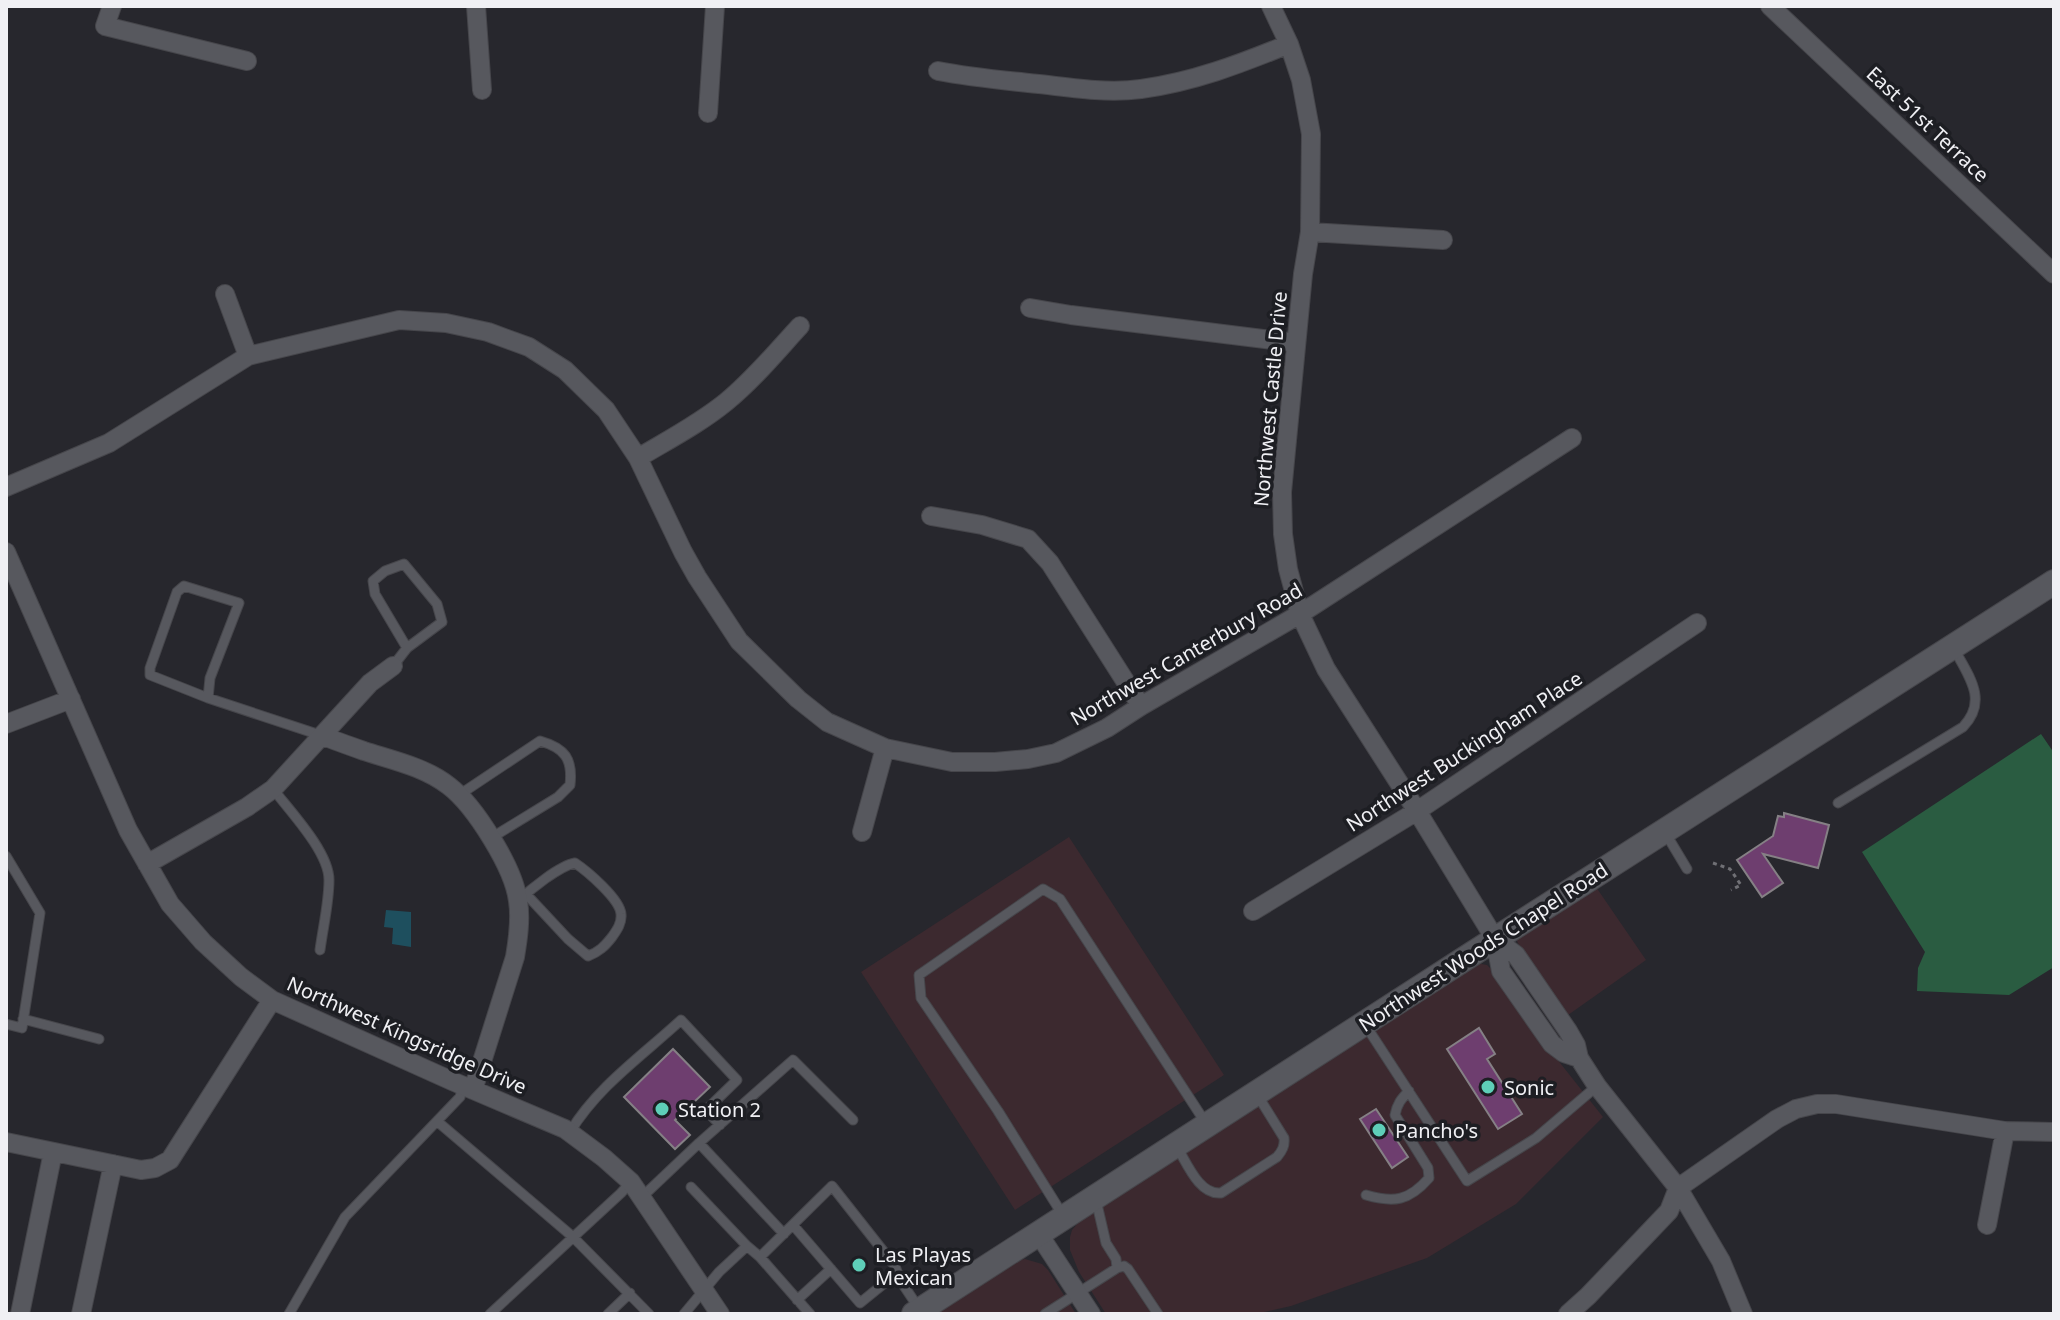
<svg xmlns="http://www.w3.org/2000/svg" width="2060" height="1320" font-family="'Noto Sans',sans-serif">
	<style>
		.commercial { fill: #3c292f }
		.green { fill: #2a5c41 }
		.water { fill: #1e4f5e }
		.building { fill: #6e3e6f; stroke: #858085; stroke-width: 2 }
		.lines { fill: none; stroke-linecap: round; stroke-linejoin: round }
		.service-casing { stroke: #46464b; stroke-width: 11 }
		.minor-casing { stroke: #46464b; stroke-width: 20 }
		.secondary-casing { stroke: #46464b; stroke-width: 26 }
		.path { stroke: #707075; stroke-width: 3; stroke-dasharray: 4 4; stroke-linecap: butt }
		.service { stroke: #57585e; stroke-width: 9 }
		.minor { stroke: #57585e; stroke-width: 18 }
		.secondary { stroke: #57585e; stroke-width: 24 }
		.poi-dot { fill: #5eceb8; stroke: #1d1e23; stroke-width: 3 }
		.labels { text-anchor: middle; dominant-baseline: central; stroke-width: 7; stroke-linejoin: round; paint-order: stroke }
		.street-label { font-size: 20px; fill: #f0f0f4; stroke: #1d1e23 }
		.poi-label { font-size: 20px; fill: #f0f0f4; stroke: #1d1e23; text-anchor: start }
	</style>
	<rect width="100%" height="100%" fill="#27272d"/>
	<path class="commercial" d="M1069 837 1224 1075 1015 1210 861 972Z
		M1596 887 1646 960 1568 1015 1520 947 1517 941 1519 936Z
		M1481 964 1487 965 1492 970 1530 1025 1603 1117 1516 1204 1427 1258 1291 1306 1255 1314H1106L1079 1272 1070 1250V1237L1072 1230 1079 1222 1472 965Z
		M1025 1259 1042 1264 1048 1270 1076 1314H933L1019 1260Z"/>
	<path class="green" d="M2041 734 2054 753V967L2009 995 1917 991 1918 968 1925 952 1862 852Z"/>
	<path class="water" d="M386 910 411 912V947L392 944 393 928 384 927Z"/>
	<path class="building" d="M1784 813 1829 825 1822 853 1818 868 1763 854 1783 883 1762 897 1737 860 1773 836 1778 816 1784 817Z
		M1479 1028 1495 1054 1487 1059 1522 1114 1498 1129 1447 1049Z
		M673 1049 710 1087 675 1120 690 1135 675 1149 624 1097Z
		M1376 1109 1408 1157 1392 1168 1360 1119Z"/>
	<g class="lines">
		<defs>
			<path id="service" d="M393 666 407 648 442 622 437 604 404 564 385 571 373 581 375 594 407 648
				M208 698 210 678 239 603 184 586 177 592 150 668V675L208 698 323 736
				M273 789C290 811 329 852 329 880 329 903 323 927 320 950
				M459 795 540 741C565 748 573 759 570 785L558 797 491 838
				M1838 803 1963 727C1989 700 1968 675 1953 647
				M1666 834 1687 869
				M6 856 40 913 22 1028 6 1024
				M518 901C531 889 559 866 575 863 587 871 620 899 621 914 622 923 617 930 612 937 605 946 599 952 588 956L568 939 526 894
				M23 1019 99 1039
				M1366 1026 1467 1181 1536 1138 1597 1086
				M438 1122 573 1237 649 1314
				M570 1132C598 1086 642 1056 681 1020L737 1080 706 1110 720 1125
				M699 1143 793 1060 853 1120
				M1177 1147C1187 1163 1199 1195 1221 1193L1277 1157C1282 1151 1285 1146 1284 1138L1258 1096
				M691 1187 747 1246
				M1366 1195C1394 1203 1409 1201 1429 1178L1428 1168 1395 1115C1397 1104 1401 1099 1409 1091
				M642 1197 699 1143 784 1234
				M1096 1200 1106 1243 1116 1259 1117 1268
				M1064 1217 998 1111 921 998 919 975 1043 889 1060 899 1207 1125
				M793 1225 860 1303 897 1273
				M797 1300 831 1269
				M289 1314 345 1217 460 1097 463 1086
				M490 1314 621 1193 631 1182
				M608 1314 630 1293
				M684 1314 719 1272 747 1246 760 1257
				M810 1314 760 1257 832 1186 895 1266 900 1280 920 1310
				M1045 1314 1117 1268 1124 1266 1128 1269 1158 1314"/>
			<path id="minor" d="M112 6 105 26 247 61
				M476 6 482 90
				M1271 6 1289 44 1301 80 1311 134 1310 232 1303 274 1282 492 1283 534 1288 569 1300 614 1326 669 1417 811 1495 939 1516 955 1568 1031 1576 1045 1579 1058 1597 1086 1678 1188 1721 1261 1743 1314
				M1770 6 2054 274
				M938 71C974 78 1011 81 1048 85 1079 89 1111 93 1141 89 1193 82 1240 64 1289 44
				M708 113 715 6
				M1310 232 1443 240
				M225 294 248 356
				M1030 308 1071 315 1296 343
				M638 458C668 440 699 424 726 402 754 379 776 352 800 326
				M6 487 109 443 248 356 399 320 446 323 488 332 529 347 565 370 606 410 638 458 683 552 697 577 739 641 798 699 827 722 885 748 952 762H995L1028 759 1056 753 1107 728 1141 706 1300 614 1572 438
				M931 516 982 525 1028 539 1050 563 1141 706
				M6 552 128 830 170 904 203 942 241 977 272 1000 452 1081 565 1129 604 1158 631 1182 720 1314
				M6 724 71 699
				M323 736C336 741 350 746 364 751 392 760 425 767 449 786 475 806 514 868 518 901 521 919 518 939 515 957L473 1090
				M862 832 885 748
				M147 864 247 807 273 789 370 683 393 666
				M1253 911 1417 811 1697 623
				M1495 939 1501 971 1552 1044 1564 1053 1579 1058
				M6 1142 141 1170 155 1168 170 1160 272 1000
				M1987 1225 2005 1131
				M1038 1233 1091 1314
				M20 1314 53 1152
				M81 1314 113 1164
				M1568 1314 1588 1296 1669 1211 1678 1188 1777 1119 1796 1109 1817 1104H1836L2005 1131 2054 1132"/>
			<path id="secondary" d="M914 1314 1472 954 2054 582"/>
		</defs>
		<use href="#service" class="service-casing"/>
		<use href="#minor" class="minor-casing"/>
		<use href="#secondary" class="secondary-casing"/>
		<path class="path" d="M1713 863 1730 869 1741 885 1731 890"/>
		<use href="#service" class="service"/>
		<use href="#minor" class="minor"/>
		<use href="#secondary" class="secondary"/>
	</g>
	<g class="poi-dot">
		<circle cx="1488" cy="1087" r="8"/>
		<circle cx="662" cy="1109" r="8"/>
		<circle cx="1379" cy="1130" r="8"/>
		<circle cx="859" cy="1265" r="8"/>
	</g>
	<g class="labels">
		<g class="street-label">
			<text transform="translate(1928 124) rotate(43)">East 51st Terrace</text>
			<text transform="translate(1270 399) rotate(-85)">Northwest Castle Drive</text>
			<text transform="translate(1186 654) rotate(-30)">Northwest Canterbury Road</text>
			<text transform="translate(1464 751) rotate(-33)">Northwest Buckingham Place</text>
			<text transform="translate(1483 947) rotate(-33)">Northwest Woods Chapel Road</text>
			<text transform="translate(407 1035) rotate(24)">Northwest Kingsridge Drive</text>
		</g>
		<g class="poi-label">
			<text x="1504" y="1087">Sonic</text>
			<text x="678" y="1109">Station 2</text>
			<text x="1395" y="1130">Pancho's</text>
			<text x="875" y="1254">Las Playas<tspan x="875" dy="23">Mexican</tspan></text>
		</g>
	</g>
	<rect width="2060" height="1320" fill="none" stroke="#f0f0f4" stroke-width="16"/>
</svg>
